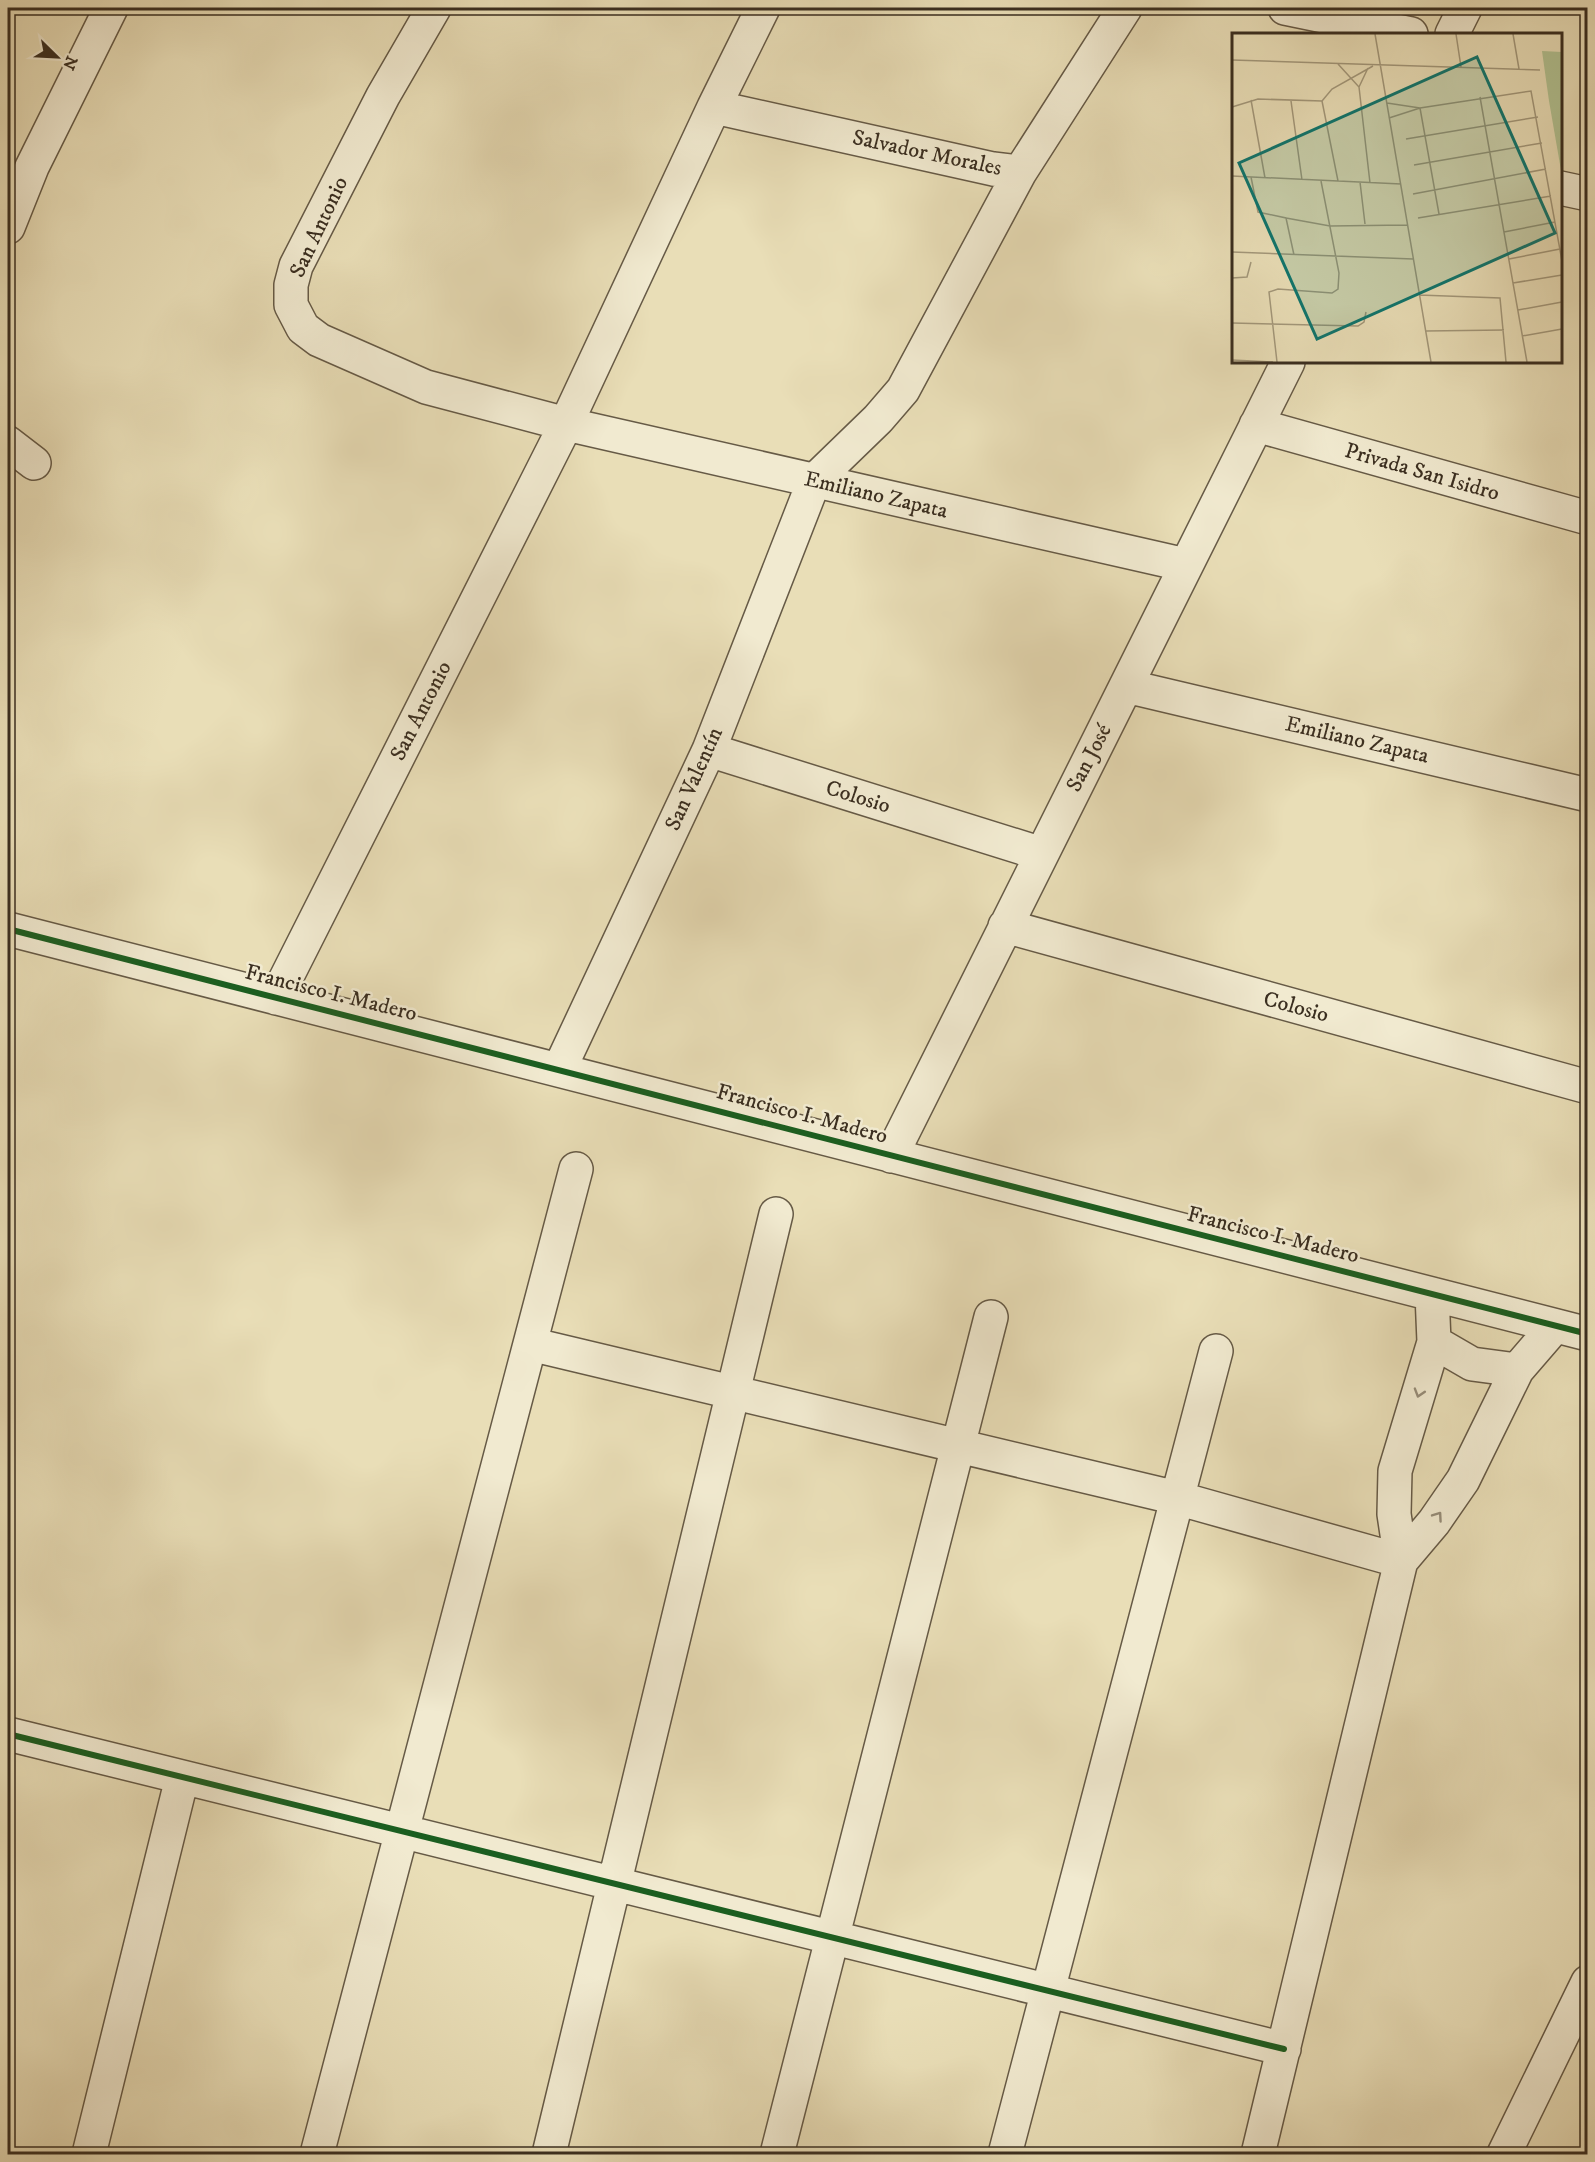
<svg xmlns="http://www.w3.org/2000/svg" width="1595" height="2162" font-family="'IM FELL DW Pica',serif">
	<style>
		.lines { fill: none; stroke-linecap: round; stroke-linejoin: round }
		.street-casing { stroke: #665a46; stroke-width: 36 }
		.street { stroke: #f1ead0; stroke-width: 33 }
		.cycleway-casing { stroke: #f1ead0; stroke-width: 10 }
		.cycleway { stroke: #1b5e20; stroke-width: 6 }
		.oneway { stroke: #968c78 }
		.labels { text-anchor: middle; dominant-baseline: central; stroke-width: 5; stroke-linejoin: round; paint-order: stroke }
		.street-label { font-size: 22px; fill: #3a2e20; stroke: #f1ead0 }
		.inset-road { fill: none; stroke: #a3987b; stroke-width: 1.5 }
		.view { fill: #0f766e; fill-opacity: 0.15; stroke: #0f766e; stroke-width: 3 }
		.inset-edge { fill: none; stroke: #3a2e20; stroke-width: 3 }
	</style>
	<rect width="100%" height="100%" fill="#e9deb7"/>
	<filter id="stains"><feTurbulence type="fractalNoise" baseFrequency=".00333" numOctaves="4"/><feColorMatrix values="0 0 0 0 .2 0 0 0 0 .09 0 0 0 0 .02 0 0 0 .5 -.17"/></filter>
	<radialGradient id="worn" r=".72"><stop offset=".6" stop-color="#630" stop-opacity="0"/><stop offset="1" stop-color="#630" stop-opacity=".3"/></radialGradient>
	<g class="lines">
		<defs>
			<path id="street" d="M434 8 383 96 296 266 291 285V305L303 328 319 340 426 387 566 424 1186 565
				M1285 8 1411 34
				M1452 34 1465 8
				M714 107 993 169 1020 172 1125 8
				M1560 188 1588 194
				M8 227 32 167 111 8
				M1256 425 1588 518
				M8 443 34 463
				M1126 686 1588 795
				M709 750 1042 854
				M1005 926 1588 1087
				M8 929 1588 1334
				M276 998 566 424 714 107 763 8
				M559 1070 709 750 814 481 878 419 903 390 1020 172
				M891 1156 1288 362
				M1434 1342 1472 1364 1517 1370
				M530 1344 1177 1498 1401 1561
				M1401 1561 1434 1522 1463 1480 1517 1370 1555 1326
				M8 1734 1284 2049
				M89 2154 182 1778
				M317 2154 576 1169
				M549 2154 776 1214
				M777 2154 991 1317
				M1005 2154 1216 1351
				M1258 2154 1401 1561 1394 1514 1395 1471 1434 1342 1432 1294
				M1504 2154 1588 1982"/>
		</defs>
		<use href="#street" class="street-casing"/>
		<use href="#street" class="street"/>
		<defs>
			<path id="cycleway" d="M8 929 1588 1334
				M8 1734 1284 2049"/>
		</defs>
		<use href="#cycleway" class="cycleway-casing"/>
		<use href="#cycleway" class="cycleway"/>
	</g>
	<defs><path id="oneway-chevron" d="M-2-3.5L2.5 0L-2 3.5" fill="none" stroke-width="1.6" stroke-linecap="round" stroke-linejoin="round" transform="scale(1.5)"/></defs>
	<g class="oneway">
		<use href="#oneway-chevron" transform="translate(1419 1393) rotate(107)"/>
		<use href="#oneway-chevron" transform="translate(1438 1516) rotate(-55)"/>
	</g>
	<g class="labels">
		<g class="street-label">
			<text transform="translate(927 153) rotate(12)">Salvador Morales</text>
			<text transform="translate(319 227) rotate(-65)">San Antonio</text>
			<text transform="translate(1422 472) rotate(16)">Privada San Isidro</text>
			<text transform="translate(876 495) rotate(13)">Emiliano Zapata</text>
			<text transform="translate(421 711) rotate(-63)">San Antonio</text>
			<text transform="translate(1357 740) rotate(13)">Emiliano Zapata</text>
			<text transform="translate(1089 758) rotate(-63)">San José</text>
			<text transform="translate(694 779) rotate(-66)">San Valentín</text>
			<text transform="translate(858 797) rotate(17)">Colosio</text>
			<text transform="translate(331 993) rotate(14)">Francisco I. Madero</text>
			<text transform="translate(1296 1007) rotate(15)">Colosio</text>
			<text transform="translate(802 1114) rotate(15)">Francisco I. Madero</text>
			<text transform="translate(1273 1235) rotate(14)">Francisco I. Madero</text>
		</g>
	</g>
	<g transform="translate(1232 33)">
		<rect width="330" height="330" fill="#e9deb7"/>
		<path d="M310 18 330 19V143L317 68Z" fill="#b2c292"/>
		<path class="inset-road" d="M143 1 199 329M224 1 229 34M281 1 287 36M0 27 308 37M106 31 127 54 138 150M127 54 136 35M248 64 295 329M19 67 33 145M59 68 70 147M90 68 106 148M90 68 100 56 141 33M155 70 188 75M0 74 26 66 90 68M188 75 207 181M157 85 188 75 299 58 330 228M174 106 306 84M182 132 310 110M0 143 169 151M19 144 26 179 54 185 62 222M128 149 133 191M181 161 314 136M54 185 98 193 175 192M186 185 319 163M272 199 323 189M0 219 181 226M277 226 328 216M0 245 15 244 19 229M281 250 330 242M187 262 268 265 274 329M286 277 330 269M0 290 126 293 132 289 134 279M194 298 272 297M290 303 330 296M0 327 41 329M45 329 37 259 46 256 100 260 106 256 107 240 89 148"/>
		<path class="view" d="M245 24 323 200 85 306 7 130Z"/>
		<rect width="330" height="330" class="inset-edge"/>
	</g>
	<rect width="1595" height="2162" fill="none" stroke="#e9deb7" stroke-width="30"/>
	<rect x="9" y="9" width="1577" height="2144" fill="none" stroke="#3a2e20" stroke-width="3"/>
	<rect x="15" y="15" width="1565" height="2132" fill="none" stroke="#3a2e20" stroke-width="1.5"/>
	<g transform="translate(57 57) rotate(114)" stroke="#f1ead0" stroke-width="4.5" paint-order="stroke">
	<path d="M0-4.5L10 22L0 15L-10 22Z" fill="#3a2e20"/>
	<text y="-9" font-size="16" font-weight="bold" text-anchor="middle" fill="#3a2e20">N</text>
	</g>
	<rect width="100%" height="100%" filter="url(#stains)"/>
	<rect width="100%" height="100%" fill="url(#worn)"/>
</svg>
